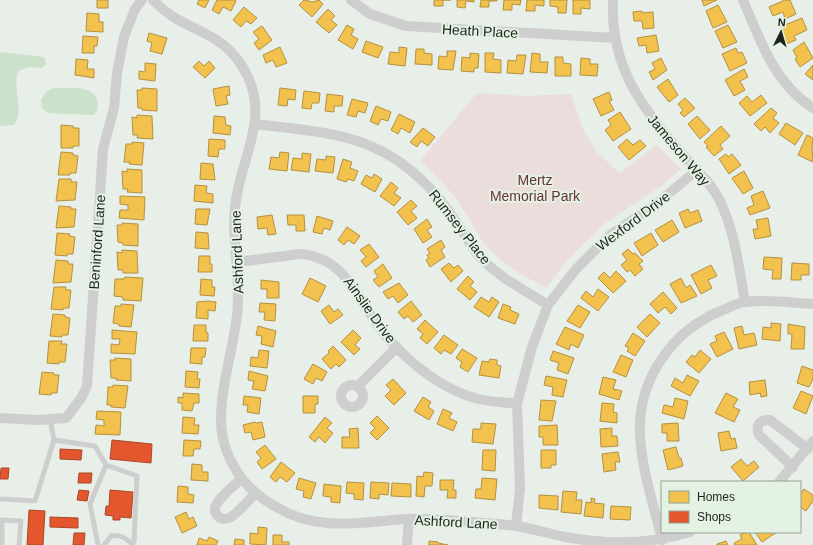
<svg xmlns="http://www.w3.org/2000/svg" width="813" height="545" font-family="Helvetica,sans-serif">
	<style>
		.green { fill: #ebdddb }
		.water { fill: #cbe1ca }
		.homes { fill: #f2c14e; stroke: #b29240 }
		.shops { fill: #e4572e; stroke: #a94829 }
		.lines { fill: none; stroke-linecap: round; stroke-linejoin: round }
		.lane { stroke: #cdcecd; stroke-width: 5 }
		.street { stroke: #cdcecd; stroke-width: 10 }
		.labels { text-anchor: middle; dominant-baseline: central; stroke-width: 4; stroke-linejoin: round; paint-order: stroke }
		.street-label { font-size: 14px; fill: #1e241e; stroke: #e4f2e4 }
		.park-label { font-size: 14px; fill: #693038; stroke: #e4f2e4 }
	</style>
	<rect width="100%" height="100%" fill="#e8eee8"/>
	<path class="green" d="M477 93 526 96 571 94 584 132 598 153 619 173 657 145 681 169 661 186 604 224 565 263 546 288C526 277 506 267 490 250 477 236 469 217 458 202 447 186 434 174 420 161Z"/>
	<path class="water" d="M0 52 44 57 46 63 42 68 29 67 18 71C12 88 25 112 14 125L0 126Z
		M53 88C71 88 103 83 97 111L93 115 48 113 42 108 41 100 46 92Z"/>
	<path class="homes" d="M97 0H108V8H97Z
		M199 0H209L205 8 197 4Z
		M217 0H234L236 1 231 11 223 7 219 14 212 10Z
		M304 0 313 2 319 0 323 4 312 17 299 5Z
		M434 0H451H443V6H434Z
		M457 0H474V2L466 1 465 8 457 7Z
		M481 0H497V1H489V7H480Z
		M504 0H521L520 5 512 4V10H503Z
		M527 0H544V6L535 5V11H526Z
		M550 0H567L566 13H558V7L550 6Z
		M573 0H590V9L581 8V14H573Z
		M702 0H717L704 6Z
		M785 0H790L796 14 785 19 783 12 773 16 769 7Z
		M718 5 727 22 713 28 706 11Z
		M244 7 257 18 251 24 246 21 241 27 233 20Z
		M328 9 335 16 331 20 337 25 329 33 316 22Z
		M642 11V13L653 12 654 28 643 29 642 21H634L633 12Z
		M87 13 99 14V22H103V32L86 31Z
		M802 18 807 30 794 36 796 40 786 44 780 27Z
		M347 25 354 29 351 35 358 39 353 49 338 40Z
		M728 25 737 42 723 48 715 31Z
		M262 26 272 40 259 50 254 43 259 39 253 32Z
		M149 33 167 38 162 54 150 51 152 43 147 41Z
		M656 35 659 51 647 53 646 45 639 46 637 38Z
		M83 36 98 37 97 46H94V53H82Z
		M366 41 383 47 378 58 362 52Z
		M804 42 813 58 800 67 795 59 797 58 793 50Z
		M280 47 287 63 276 67 273 60 266 63 263 55Z
		M399 47 407 48 405 66 388 64 390 52 399 53Z
		M736 48 738 53 742 52 747 63 730 71 722 54Z
		M416 49H424V53L432 54V65L415 64Z
		M447 51H456L453 70 438 69 439 56 447 57Z
		M470 53 479 54 478 68H474V72L461 71 462 57 470 58Z
		M485 53H494L493 59 501 60V73L485 72Z
		M532 53 540 54V62H548L547 73 530 72Z
		M517 55H526L523 74 507 73 508 60 516 61Z
		M555 57H563V63L571 64V76H555Z
		M581 58 590 59V64H598L597 76 580 75Z
		M661 58 667 70 653 80 649 72 655 69 652 63Z
		M76 59 88 60 87 69H94V78L75 75Z
		M199 61 204 66 209 61 215 68 205 78 193 67Z
		M145 63 156 64 155 81 139 79V71L145 72Z
		M813 65V80L805 74Z
		M744 69 748 77 740 81 745 90 734 96 725 80Z
		M668 79 678 95 669 102 657 87Z
		M229 86 230 95 226 96 228 104 216 106 213 89Z
		M142 88 157 89V111L142 110V108H138L137 90H142Z
		M280 88 296 90 295 100 288 99 287 106 278 105Z
		M304 91 320 93 319 103H312L311 109 302 108Z
		M609 92 612 100 609 101 614 110 601 116 593 99Z
		M327 94 343 96 342 106H334V112L325 111Z
		M761 95 767 103 750 116 739 103 747 96 752 102Z
		M685 98 695 108 684 117 680 113 683 110 678 104Z
		M352 99 368 103 365 113 358 111 356 117 347 115Z
		M376 106 391 112 388 121 381 119 378 125 370 121Z
		M771 108 777 113 773 118 779 123 770 133 765 127 761 131 754 124Z
		M620 112 631 129 613 141 605 130 611 125 608 120Z
		M399 114 415 122 410 133 401 128 398 134 391 130Z
		M137 115 152 116 153 139 137 138 138 135H133L132 117 137 118Z
		M214 116 225 117 226 125 231 126 230 135 213 133Z
		M697 116 710 130 700 139 688 124Z
		M786 123 803 133 795 145 779 134Z
		M61 125 73 126V128H79V146H73V148H61Z
		M721 126 730 136 720 145 723 149 714 156 706 147 708 146 704 142Z
		M423 128 435 137 428 146 421 141 417 147 410 142Z
		M807 135 813 138 812 147 813 162 798 155Z
		M209 139 225 140V149H219L218 157 208 156Z
		M627 139 633 145 640 140 646 146 629 160 618 147Z
		M132 142 144 143 142 165 129 164 130 162H124L126 144H132Z
		M61 152 73 153V155L78 156 76 173H70V175H58Z
		M280 152 289 153 287 171 269 169 271 157 279 158Z
		M302 153 311 154 309 172 291 170 293 158 302 159Z
		M726 154 728 157 732 154 741 165 729 174 719 159Z
		M326 156 335 157 333 173 315 171 317 159 326 160Z
		M343 159 352 162 350 168 358 171 354 181 348 179 346 182 337 179Z
		M201 163 213 164 215 180 200 179Z
		M127 169 142 170V193L127 192 128 189H123L122 171 127 172Z
		M744 171 753 188 743 194 732 178Z
		M374 174 382 179 375 192 361 184 366 175 372 178Z
		M59 179H71V182H77L75 200 56 201Z
		M391 182 398 188 394 193 401 198 394 206 380 196Z
		M195 185 207 186 206 193 213 194V203L194 201Z
		M763 191 770 208 750 215 747 208 754 205 751 196Z
		M120 196 145 197 144 220 119 218 120 210H128V205L120 204Z
		M411 200 417 206 411 211 417 218 408 225 397 212Z
		M59 206 71 207V209H76L74 227 56 228Z
		M196 209H210L207 225 195 224Z
		M688 209 690 213 698 210 702 221 685 228 679 213Z
		M272 215 276 234 268 235 267 228 258 229 257 217Z
		M287 215H304L305 231H296V225H288Z
		M317 216 333 221 330 230 324 228 322 234 313 232Z
		M768 218 771 236 755 239 753 229H758L756 220Z
		M427 219 432 227 427 230 432 237 423 243 414 229Z
		M672 220 679 232 663 242 655 230Z
		M122 223 138 224V246L123 245V243L118 242 117 225H122Z
		M347 227 360 236 354 244 348 240 344 245 338 240Z
		M196 232 208 233 209 249 195 248Z
		M57 233 70 234 69 236 75 237 73 254H67V256L55 255Z
		M651 233 658 245 642 256 634 243Z
		M441 240 445 247 441 250 445 257 430 267 426 260 429 258 427 255 430 253 427 249Z
		M369 244 379 257 366 267 361 261 366 257 360 250Z
		M628 249 633 254 635 253 643 261 639 264 643 269 635 276 630 270 627 272 621 265 627 260 622 254Z
		M122 250 137 251 138 273H123V270H118L117 252 122 253Z
		M199 256H210V264H212V272H198Z
		M764 257 782 258 781 279H772L773 270 763 269Z
		M56 260 68 261V264H73L71 282 53 283Z
		M449 263 454 268 458 265 463 271 451 282 441 269Z
		M792 263 809 264V275H801V280H791Z
		M383 264 392 278 379 287 373 280 378 277 374 271Z
		M711 265 717 276 708 280 712 288 701 294 691 275Z
		M616 271 626 281 613 293 598 278 604 272 610 278Z
		M468 276 474 282 470 286 477 292 470 300 457 289Z
		M125 277 143 278 141 301 123 300V297L114 296 115 279H124Z
		M310 278 326 286 318 302 302 294Z
		M681 278 686 288 690 285 697 296 681 303 670 284Z
		M201 279 212 280V287H215L214 296 200 295Z
		M261 280 279 282V298H267V289H261Z
		M399 283 408 295 398 303 393 296 388 299 383 292Z
		M54 287H66V290H71L69 308H63V310L51 309Z
		M598 289 609 297 598 311 581 298 586 291 593 297Z
		M663 292 677 308 671 314 665 307 658 313 650 304Z
		M481 297 489 302 492 297 499 302 489 317 474 307Z
		M208 301 216 302 215 311 208 310V319L196 318 197 302Z
		M411 301 422 315 413 322 408 316 404 319 398 312Z
		M260 303 276 304 275 321 264 320 265 312H259Z
		M121 304 134 305 131 327 119 326V324L113 323 115 306H121Z
		M503 304 511 307 510 310 519 314 515 324 498 318Z
		M329 305 334 312 338 309 343 315 330 324 321 311Z
		M578 305 590 312 580 328 567 321Z
		M53 314 65 315V317L70 318 68 335H62V337L50 336Z
		M650 314 660 323 647 337 637 327Z
		M425 320 438 332 427 344 420 338 423 334 417 329Z
		M771 323 781 324 780 341 762 339 763 327 771 328Z
		M788 324 805 327 804 349H791L792 334H788Z
		M194 325H206V332L208 333V341H193Z
		M258 326 276 331 273 347 261 344 262 336 256 335Z
		M742 326 744 335 754 333 757 345 739 349 734 328Z
		M565 327 584 335 578 348 571 344 569 350 556 344Z
		M112 330 137 332 135 354 111 353V344L119 345 120 339H112Z
		M353 330 361 338 355 345 360 349 354 355 341 342Z
		M724 332 733 349 717 357 710 344 717 341 715 336Z
		M633 333 645 341 635 356 627 351 629 348 625 346Z
		M444 335 458 345 451 354 444 350 441 354 434 348Z
		M49 341H62L61 344H67L65 362H59V364L47 363Z
		M333 346 346 360 339 367 336 364 331 369 322 359 329 353 328 351Z
		M191 348H206L205 357H202V364L190 363Z
		M462 349 477 358 468 372 460 367 462 362 456 358Z
		M259 350 269 351 267 368 250 366 251 357 258 358Z
		M700 350 711 359 699 373 686 362 692 355 695 357Z
		M553 351 574 358 568 374 557 370 559 363 550 360Z
		M621 355 633 360 626 377 613 372Z
		M115 358 131 359V381L116 380V378H111L110 360H115Z
		M490 359 497 360V365L501 366 499 378 479 375 482 361 489 362Z
		M313 364 327 372 322 381 316 378 313 384 304 379Z
		M802 366 813 370V379L809 387 797 383Z
		M186 371 198 372 197 379H200L199 388 185 387Z
		M249 371 268 376 265 391 252 389 254 381 248 380Z
		M42 372 54 373V375H59L57 393H51V395L39 394Z
		M687 375 699 381 690 396 671 386 675 378 683 383Z
		M546 376 567 380 563 397 552 395 553 387 544 385Z
		M603 377 616 380 613 389 622 391 619 400 599 394Z
		M393 379 406 393 394 405 385 396 391 390 386 385Z
		M765 380 767 396 761 397 760 393 750 395 749 382Z
		M113 385 128 386 125 408 111 407V405H107L108 387H113Z
		M801 391 813 396 806 414 793 408Z
		M183 393 199 394V403H194L192 411 182 410V403H178V397L183 398Z
		M726 393 738 399 733 407 740 410 734 422 715 413Z
		M244 396 261 398 259 414 247 412 248 405H243Z
		M303 396H318V404H315V413H303Z
		M423 397 431 402 428 407 434 411 429 420 414 411Z
		M675 398 688 401 684 419 662 413 664 405 673 407Z
		M541 400 556 401 552 421 539 420Z
		M602 403 614 404 613 412 617 413V423L600 421Z
		M443 409 452 413 449 418 457 422 453 431 437 424Z
		M97 411 121 412 120 435 95 434 96 425 104 426V420L96 419Z
		M377 416 389 428 377 440 370 433 375 428 370 423Z
		M183 417 195 418 194 425H199L198 434 182 433Z
		M325 417 332 423 327 428 333 433 325 443 319 437 315 442 309 437Z
		M255 422 256 423 262 422 265 437 253 440 251 432 245 433 243 425Z
		M481 423 496 424 493 444 472 442 473 429H481Z
		M678 423 679 441H667V433H662V424Z
		M557 425 558 445H543V437H539V426Z
		M358 428 359 448H342V437H350L349 429Z
		M612 428V436H617L618 446 601 447 600 429Z
		M729 431 731 439 735 438 737 448 721 451 718 433Z
		M184 440 201 441 200 449H194L193 456H183Z
		M265 445 276 459 262 469 257 462 261 458 256 452Z
		M676 447 679 458H681L683 466 668 470 663 450Z
		M483 450H496L495 471 482 470Z
		M541 450H556V465H551V468H541Z
		M618 452 620 462H615L616 470 604 472 602 454Z
		M741 459 747 466 754 461 759 467 743 481 731 467Z
		M281 462 295 473 287 482 280 477 276 482 270 477Z
		M192 464 202 465V472H208V481L191 480Z
		M424 472 433 473 432 486H425L424 497 416 496 417 476 423 477Z
		M299 478 316 483 311 499 303 497 304 491 296 489Z
		M482 478 497 479 495 500 475 498 476 489H481Z
		M440 480H454L453 490H456V498H447L448 490H440Z
		M347 482 364 483 363 500 354 499V494L346 493Z
		M371 482 389 483 388 495 379 494V499L370 498Z
		M392 483 411 484V497L391 496Z
		M324 484 341 486 340 503 331 502V497L323 496Z
		M178 486 188 487V494L194 495 193 503 177 502Z
		M804 489 813 495V501L806 511 800 507V495Z
		M563 491 577 492 576 500H582L581 514 561 512Z
		M539 495 558 496V510L539 508Z
		M591 498 595 499 594 503 604 504 603 518 584 516 586 502 591 503Z
		M611 506 631 507 630 520 610 519Z
		M186 512 189 519 193 517 197 526 182 533 175 517Z
		M258 527 267 528 266 545 250 544V533L258 534Z
		M745 532H749L757 545H735L734 543 742 539 740 535Z
		M755 532H777L762 542Z
		M273 535H282V542H289V545H273Z
		M209 537 218 541 216 545H197L199 538 207 541Z
		M235 539 244 540V545H234Z
		M429 541 438 542V543L448 545H429Z
		M726 541 728 545H717V544Z"/>
	<path class="shops" d="M112 440 152 444 151 463 110 459Z
		M60 449 82 450 81 460 60 459Z
		M1 468H9L8 479H0Z
		M79 473H92L91 483H78Z
		M79 490 89 491 87 501 77 500Z
		M110 490 133 492 131 518 120 517V520H113V516L105 515 106 506H109Z
		M29 510 45 511 43 545H27Z
		M50 517 78 518V528L50 527Z
		M74 533H85L84 545H73Z"/>
	<g class="lines">
		<path class="lane" d="M50 419 54 440 95 446 106 465 137 476 134 541 132 545
			M2 499 35 501 54 440
			M2 545V520L21 521 19 545
			M98 545 90 504 106 465
			M104 545 111 536C120 534 126 538 132 544"/>
		<path class="street" d="M153 0C185 35 224 26 248 77 267 117 244 155 237 194 229 235 242 275 237 315 233 350 221 385 221 420 221 442 230 463 243 480 253 492 265 501 278 508 319 532 362 522 406 519 419 518 433 520 446 520 470 522 493 523 517 526 535 529 553 535 571 538 612 545 650 544 690 532
			M351 0 370 14 406 26 615 38
			M613 0C610 66 641 107 682 154 696 169 711 183 720 201 735 232 739 268 745 302
			M743 0C760 40 774 83 813 108
			M256 124C299 130 345 131 383 152 414 168 436 192 455 220 463 232 470 245 479 256 498 277 524 290 548 305
			M237 262 300 254C348 257 359 304 386 336 409 363 443 390 478 399 491 402 504 402 517 404
			M341 396a11 11 0 1 1 22 0a11 11 0 1 1-22 0Z
			M357 387 397 347
			M0 418 38 420 66 418 82 397 87 386 103 149 114 108 117 73 124 37 135 9 142 0
			M793 467 759 435C755 426 760 419 770 420L808 449
			M242 478C234 486 221 495 216 505 212 513 220 522 229 518 238 514 248 500 256 493
			M779 482 813 441
			M516 526 520 488 517 404 532 347 548 305 576 269 609 236 655 205 697 170
			M662 540C654 506 642 471 640 436 637 380 672 330 723 310 730 307 739 302 746 302 768 299 791 303 813 304
			M407 545 409 519"/>
	</g>
	<g class="labels">
		<g class="street-label">
			<text transform="translate(480 31) rotate(3)">Heath Place</text>
			<text transform="translate(679 150) rotate(50)">Jameson Way</text>
			<text transform="translate(633 221) rotate(-37)">Wexford Drive</text>
			<text transform="translate(460 227) rotate(52)">Rumsey Place</text>
			<text transform="translate(97 242) rotate(-86)">Beninford Lane</text>
			<text transform="translate(237 252) rotate(-92)">Ashford Lane</text>
			<text transform="translate(370 310) rotate(54)">Ainslie Drive</text>
			<text transform="translate(456 522) rotate(3)">Ashford Lane</text>
		</g>
		<g class="park-label">
			<text x="535" y="180">Mertz<tspan x="535" dy="16">Memorial Park</tspan></text>
		</g>
	</g>
	<rect x="661" y="481" width="140" height="52" fill="#e4f2e4" stroke="#95a095"/>
	<rect x="669" y="491" width="20" height="12" fill="#f2c14e" stroke="#95a095"/>
	<text x="697" y="501" font-size="12" fill="#1e241e">Homes</text>
	<rect x="669" y="511" width="20" height="12" fill="#e4572e" stroke="#95a095"/>
	<text x="697" y="521" font-size="12" fill="#1e241e">Shops</text>
	<g transform="translate(781 32) rotate(5)" stroke="#e4f2e4" stroke-width="3" paint-order="stroke">
	<path d="M0-3L7 15L0 10L-7 15Z" fill="#1e241e"/>
	<text y="-6" font-size="11" font-weight="bold" text-anchor="middle" fill="#1e241e">N</text>
	</g>
</svg>
